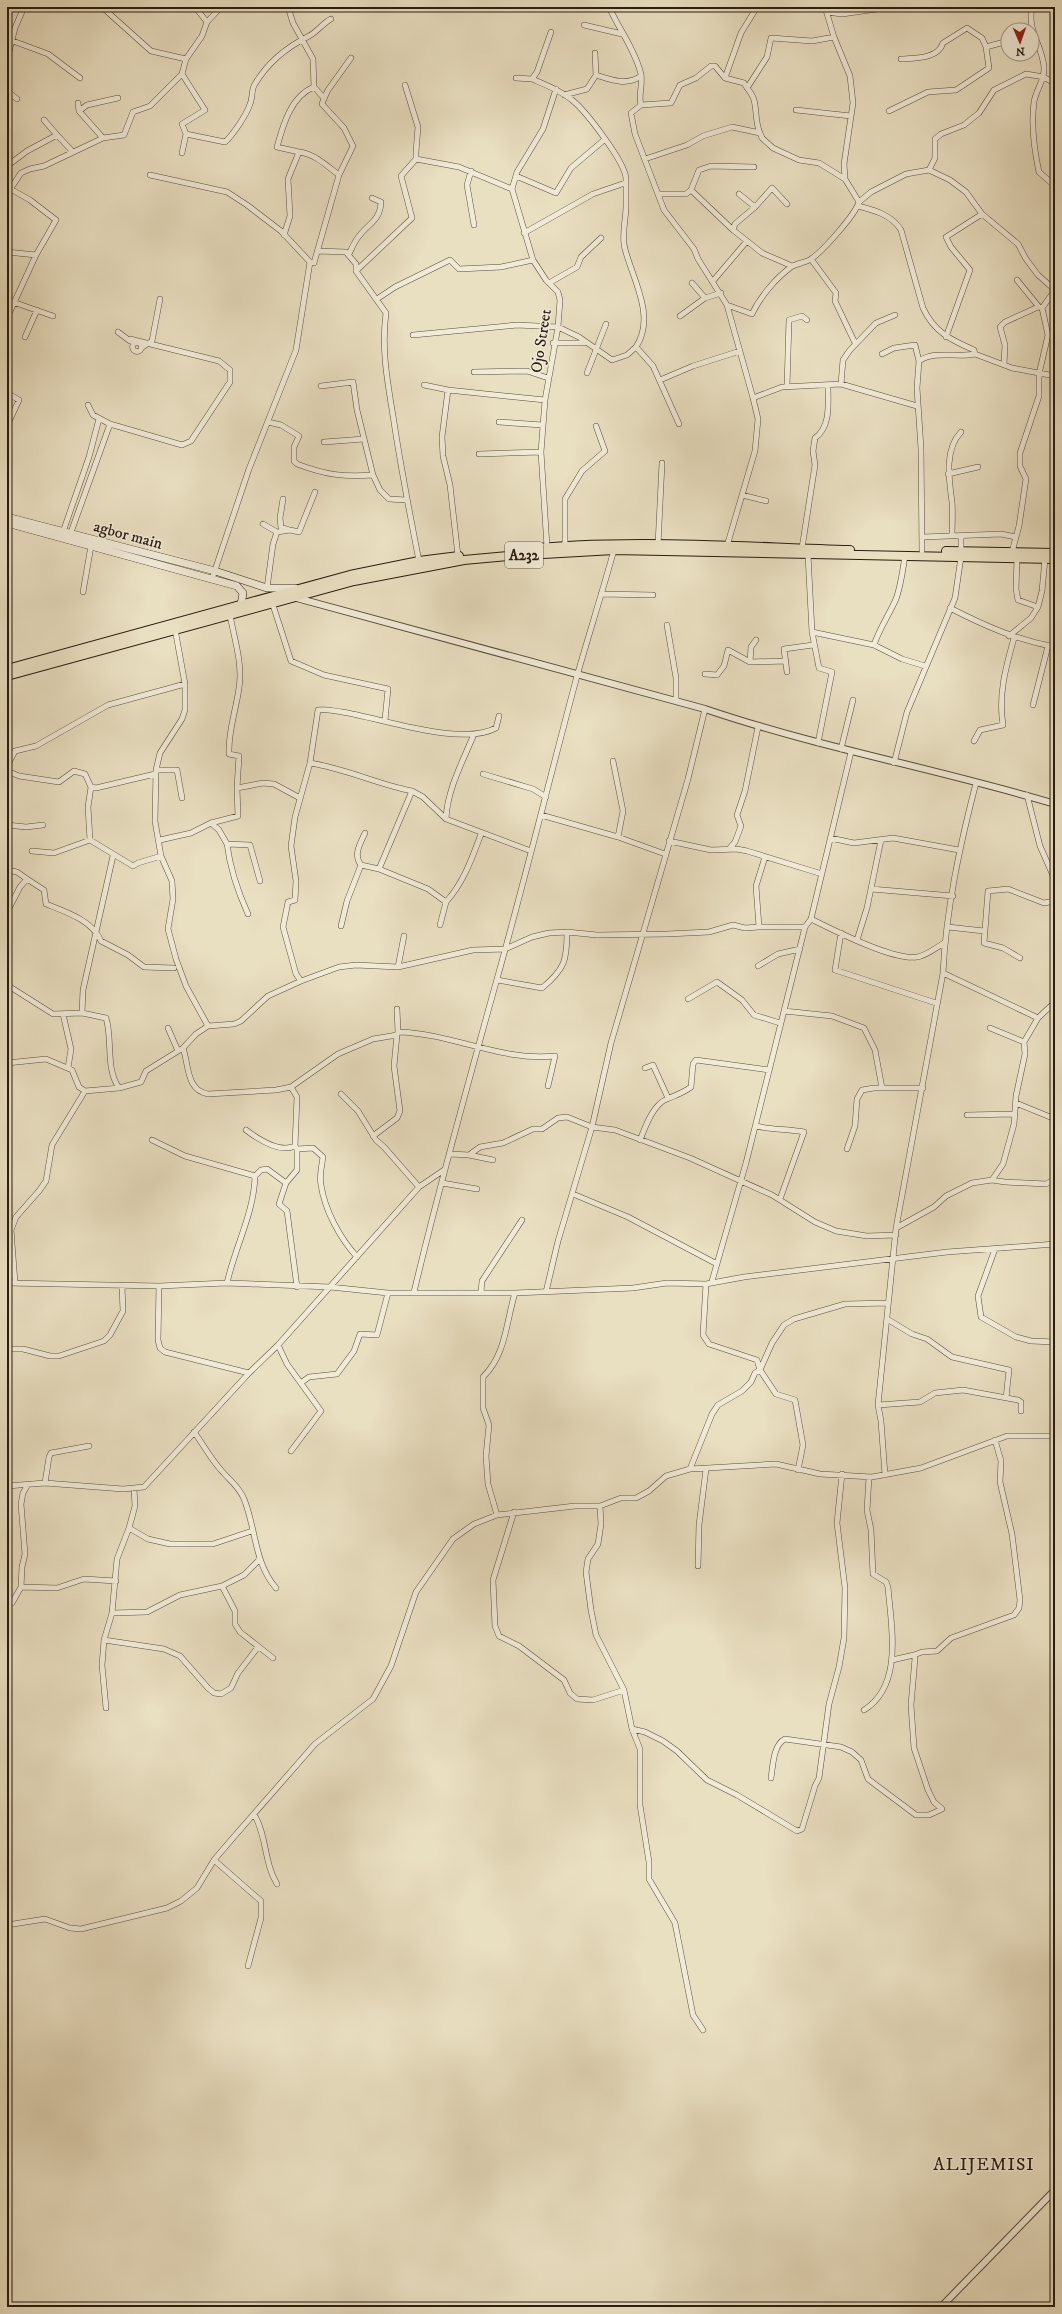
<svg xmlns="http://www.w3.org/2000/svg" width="1062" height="2314" font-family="'IM FELL DW Pica',serif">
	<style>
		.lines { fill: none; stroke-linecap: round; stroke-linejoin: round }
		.minor-casing { stroke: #594d3c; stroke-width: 6 }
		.tertiary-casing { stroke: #594d3c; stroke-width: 8 }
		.secondary-casing { stroke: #291c0f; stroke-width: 8 }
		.trunk-casing { stroke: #291c0f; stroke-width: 10 }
		.minor { stroke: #f1ead7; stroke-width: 5 }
		.tertiary { stroke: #f1ead7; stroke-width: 6 }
		.secondary { stroke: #f1ead7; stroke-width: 7 }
		.trunk { stroke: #e9dfc1; stroke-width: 8 }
		.labels { text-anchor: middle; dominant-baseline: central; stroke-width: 3; stroke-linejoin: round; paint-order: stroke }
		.shield { fill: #f1ead7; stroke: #655a4b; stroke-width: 1 }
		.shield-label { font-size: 15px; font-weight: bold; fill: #291c0f }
		.street-label { font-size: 16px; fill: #291c0f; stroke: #f1ead7 }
		.quarter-label { font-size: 18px; letter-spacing: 1px; fill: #291c0f; stroke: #f1ead7 }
	</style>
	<rect width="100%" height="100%" fill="#e9dfc1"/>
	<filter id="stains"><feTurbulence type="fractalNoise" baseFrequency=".005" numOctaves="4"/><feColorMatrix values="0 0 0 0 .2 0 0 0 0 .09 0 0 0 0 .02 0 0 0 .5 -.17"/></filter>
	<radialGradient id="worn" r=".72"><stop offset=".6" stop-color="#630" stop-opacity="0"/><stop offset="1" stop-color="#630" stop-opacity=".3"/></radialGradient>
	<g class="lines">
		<defs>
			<path id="minor" d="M102 7 151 51 186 59
				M288 7 293 23 313 59 314 87 324 98 322 104 344 128 353 146 339 175 314 263 310 262
				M609 7C619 29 635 50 641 74 643 86 638 95 641 105L631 113 635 134 664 210 694 249 698 259 727 305 753 398 758 419 755 451 727 546
				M1032 7C1027 31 1042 45 1044 67 1045 80 1036 89 1034 102 1031 125 1034 149 1039 172L1055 186
				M827 12 842 14 891 7
				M207 22 221 7
				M584 25 622 34
				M13 41 48 54 80 78
				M595 53 596 75
				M901 59C915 58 938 59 943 43L967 28 982 38 986 47
				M7 60 15 28 24 7
				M516 78 532 79 537 72 551 32
				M725 78 741 33 757 7
				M532 79C546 85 560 90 572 100 585 110 626 163 626 179 626 188 626 197 626 206 626 220 621 236 625 249 633 280 656 317 636 347L653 366 679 424
				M747 88 767 57 771 38 812 41 834 37
				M7 91 17 99
				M564 95 587 89 596 75C611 80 627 86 641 76
				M323 101 328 90 351 58
				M78 103 79 111 103 138
				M641 105 671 103 680 85 696 78 711 66H715L725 78 744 83C747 89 752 93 754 100 757 111 755 122 760 133
				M796 110 851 116
				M79 111 87 105 118 98
				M889 111 928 92 956 90 989 68 986 47 1008 41
				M186 134 225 142C233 135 247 114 250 104 253 98 251 89 255 84 268 62 287 47 309 36 317 32 323 23 331 19
				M57 135 73 152
				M299 152C315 154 327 166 339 175
				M182 153 186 134 182 124 205 110 182 74
				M416 159 459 167 512 189
				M645 159 687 145 703 136 732 127 760 133 762 138 773 148 799 160 819 163 845 179
				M7 166 27 151 57 135 44 120
				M929 170 935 158V139L941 134 964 125 979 113 994 90 1026 74 1044 77 1055 84
				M471 171 467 185 474 225
				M150 175 227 192 247 205 281 231 310 262
				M516 176 556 193 571 168 604 140
				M7 187 30 200 56 220 36 255 7 318
				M11 188 21 173 30 169 44 166 103 138 124 135 133 112 150 106 182 74 186 59 202 36 207 22 195 7
				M691 190 733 230
				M659 194H686L691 190 699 170 711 166 754 167
				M739 194 755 207 735 224 733 230 747 241
				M859 202 871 192 906 174 929 170 950 180 966 192 982 214 1018 244 1026 259 1038 275 1055 290 1042 308 1048 335 1039 374V396L1020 453V466L1026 479 1019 526 1012 552
				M858 206C874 210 892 215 901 230L923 308C934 332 951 340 974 350L975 354 1012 368 1055 376
				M755 207 772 188 787 204
				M524 233 593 194 625 183
				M284 235 290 216 288 179 299 152 277 147C283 125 291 96 314 87
				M318 251 346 252 356 264V271L386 313C381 351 388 384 394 422 401 469 410 515 419 561
				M7 252 36 255
				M349 254C352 248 355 240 360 235 369 223 380 221 381 202L372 198
				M811 259 836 293 835 301 855 343
				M356 271 412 218 401 176 416 159V152L418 127 405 85
				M1017 280 1039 307
				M713 281 747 241 762 253 792 266
				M549 283 577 267 581 257 601 238
				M692 283 705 298
				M377 299 395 287 450 260 459 269 501 267 533 260
				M13 302 53 316
				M727 305 752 314C760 297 775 279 791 267 797 263 805 263 811 259 823 251 855 215 859 202L845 179 844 164 853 103 850 76 834 37 825 7
				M680 316 705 298 721 293
				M118 332 130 341
				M413 335 517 325 558 327 579 337 612 360 627 355 636 347
				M25 337 37 310
				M946 337 970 270 951 247 946 237 982 214
				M132.5 347a4.5 4.5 0 1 1 9 0a4.5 4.5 0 1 1-9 0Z
				M553 343H585
				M141 348 152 341 160 299
				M882 354 894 348 915 345 919 361
				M1004 364 1005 345 1000 327 1005 322 1038 307
				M474 372 527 371 548 378
				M587 373 606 324
				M660 380 693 366 740 351
				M841 384 843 360 850 350 876 323 895 315
				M424 385 448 390 545 400
				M321 386 353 382 357 410 373 475 380 490 389 499 406 500
				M787 386 789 320 802 316 807 320
				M448 390 442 437 443 456 450 485 458 556
				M7 393 19 400 7 426
				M753 398 782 387 841 384 917 406
				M88 405 93 415 110 424 182 445 191 441 230 382V370L219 361 130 339
				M268 422 281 425 299 436 294 447V461L297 464C326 475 343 477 373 475
				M499 422 542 425
				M324 442 364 439
				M479 454 541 452
				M948 474 978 467
				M742 495 766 501
				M283 499 280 518 281 528 287 529
				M263 524 277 532
				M63 532 89 457 99 419
				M70 535 110 424
				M952 536C952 525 953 513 952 502 949 479 944 450 961 432
				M923 537 1001 534 1016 537
				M658 545 662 463
				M565 546V499L582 471 605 451 596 426
				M547 547 541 452 545 400 558 327 560 300 558 292 546 280 533 260 512 189 517 172 543 129 556 89
				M802 548 815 465 813 451 815 438C831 427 828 403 828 386
				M922 551 921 449 917 388 919 361C936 350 956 358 975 354
				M961 551V536
				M808 555 812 632 874 645
				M905 555C903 570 901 585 896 599 889 615 879 629 874 645L902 659 925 666
				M1017 558 1016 589 1018 600 1038 607 1042 591 1045 559
				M212 579 249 469 296 350 310 262
				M267 588 273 544 277 532 290 530 299 532 315 492
				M83 592 91 546
				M601 594 653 595
				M272 602 291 661 324 675 388 689 385 720
				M950 608C985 626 1017 640 1055 647
				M667 625 676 678V701
				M175 629 185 684V710L182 719 160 753 156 770 155 821 161 856 172 881 173 899 168 929 176 959 186 986 208 1026
				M812 632 819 668 832 672 818 743
				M1009 636 1031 618 1038 607
				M750 662 751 647 756 640
				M787 672 784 649 813 645
				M705 674 717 675 724 666 728 650 750 662 786 661
				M1033 705 1048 646
				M974 741 980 730 1003 725C998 694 1006 667 1014 638
				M841 749 853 700
				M613 761 623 811 618 837
				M310 763C344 768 377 784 412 791
				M894 763 907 712 955 598 961 557
				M7 766 15 751 36 746 108 705 185 684
				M156 770H177L182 798
				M7 771 19 776 59 782 74 771 85 774 91 787
				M155 774 96 788 91 787 88 807 90 840 133 866 138 863 161 856
				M483 774 533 789 546 797
				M237 788 263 783 274 784 300 798
				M1027 795 1040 846 1055 880
				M541 815 618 837 665 854
				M446 819C447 790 463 761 474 734
				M211 823 219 830 227 844 250 845 260 881
				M7 825 26 827 43 825
				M365 833C360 844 353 855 361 865L379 869 412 791 423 797 446 819 531 851
				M830 838 854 843 893 838 959 850
				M160 840 191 833 211 823 238 816 237 788 239 756 229 754C228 730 236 711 239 688 243 664 234 638 230 615
				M669 841 711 850 737 849 747 851 822 874
				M227 844C230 868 238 892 248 914
				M729 849 735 842 741 826 737 815 745 791 758 727
				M32 851 54 853 90 840
				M113 856 83 990 82 1013 106 1018C113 1040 105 1068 119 1088L141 1082 146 1071 183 1048
				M379 869 428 889 446 902C464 882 472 858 481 834
				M7 870 17 872 27 879 20 887 7 912
				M27 879 44 890 46 904C66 912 92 920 101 941L128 955 144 967 174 968
				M871 889 953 896
				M811 919C833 930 894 961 917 957 926 956 937 947 944 943
				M440 925 446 902
				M341 926 347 901 361 865
				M759 927 756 886 765 857
				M948 927 984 931
				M841 933 835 970 936 1003
				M857 940 867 908 881 840
				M1020 958 1003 948 984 943 988 891 1008 889 1044 903 1055 901
				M758 966 778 954 800 949
				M398 967 404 936
				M943 973 1038 1018
				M497 980 542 988C565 969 567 960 567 932
				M301 981 296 974 283 927 288 902 295 900 296 881 291 846 295 817 310 763 318 710C327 709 334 711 342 712 381 718 461 747 496 728L499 716
				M7 985 53 1014 82 1013
				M688 999 717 982 742 1000 754 1015 780 1023
				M397 1009 398 1032
				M784 1011 832 1016 864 1028 875 1050 882 1088
				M63 1014 71 1049 68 1068
				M168 1028 178 1051
				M990 1028 1024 1042
				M7 1063 46 1059 72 1070 79 1087 85 1091 119 1088
				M645 1068 653 1065 668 1098
				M548 1086 555 1056C502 1062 451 1033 398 1032L397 1035 373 1039 338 1054 291 1087 276 1090 208 1094C186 1090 189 1065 183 1048L196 1034 208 1026 234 1024 241 1021 268 996 301 981 339 967 356 965 398 967 473 950 505 949 532 937 549 933 567 932 597 935 667 934 709 932 733 925 745 928 759 927H805
				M291 1087 297 1097 295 1146 297 1149 313 1148 323 1157C322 1165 319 1176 321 1185 325 1211 340 1238 357 1257
				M341 1094 358 1111 376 1140 384 1147 419 1187
				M1016 1103 1055 1119
				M967 1115 1014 1114
				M756 1126C772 1130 788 1129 804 1132L780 1199
				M246 1130C258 1139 280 1153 295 1146
				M373 1136 397 1118 400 1111 394 1066 397 1035
				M152 1140 185 1156 255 1176C254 1213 235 1247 227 1283
				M640 1140C645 1128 653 1104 667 1099 676 1095 683 1093 691 1087L693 1064 696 1060 769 1070
				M847 1149 855 1126 857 1099 862 1090 874 1088H923
				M450 1154 469 1155 493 1160
				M469 1155 480 1147 503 1143 533 1129H542L558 1118 567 1117 592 1127 615 1130 690 1158 772 1195 815 1222 836 1231 867 1236 896 1235
				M255 1176 261 1170 267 1169 286 1183 297 1170V1149
				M992 1180 1003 1164 1014 1124 1016 1096 1025 1054 1024 1042 1038 1018 1055 1002
				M286 1183 279 1204 287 1211 297 1287
				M442 1183 477 1189
				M573 1194 628 1217 717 1264
				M896 1228 934 1207 946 1196 972 1183 992 1180 1005 1182 1046 1184 1055 1179
				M995 1249 978 1296 981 1317 1016 1337 1031 1341 1055 1342
				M712 1281 746 1163 805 927 811 919 851 752
				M7 1283 159 1286 227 1283 330 1287 388 1293H515L633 1288 667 1283 706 1284 744 1277 947 1252 1055 1244
				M15 1283 11 1230 16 1217 39 1191 46 1181 52 1145 85 1091
				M706 1284 703 1335 709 1344 757 1360 760 1370 776 1394 795 1400 803 1445 798 1470
				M159 1286 158 1340 160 1348 165 1352 249 1373
				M414 1292C439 1187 468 1083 497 979 525 879 550 777 577 676 589 634 602 593 614 550
				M481 1292 482 1281 522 1220
				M546 1292 558 1241 592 1127 611 1043 688 779 705 709
				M887 1319 912 1334 927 1339 952 1357 1009 1370 1006 1398
				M278 1345 287 1364 321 1411 291 1451
				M7 1349H23L50 1356H59L104 1341 110 1335 123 1311 122 1286
				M302 1382 309 1377 337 1374 354 1351 360 1334 377 1335 388 1293
				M878 1405 920 1402 935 1393 963 1390 1018 1400 1021 1402V1411
				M194 1432C203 1444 211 1459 221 1470 229 1480 239 1486 244 1499 256 1528 254 1563 276 1588
				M690 1469 712 1414 718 1405 742 1391 751 1382 755 1373 760 1370 772 1343 784 1325 794 1319 845 1304 888 1303
				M885 1475 881 1421 878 1405 896 1228 943 973C946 909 960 845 976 783
				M45 1483 49 1457 51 1453 89 1446
				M7 1486 45 1483 123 1489 144 1487 249 1373 278 1345 419 1187 444 1170
				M600 1506 601 1524 598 1544 588 1559 586 1572 591 1610 596 1635 624 1690 632 1729 640 1749V1805L649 1862V1879L675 1923 693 2015 703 2030
				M514 1512 493 1580 495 1626 499 1636 519 1646 564 1680 570 1693 577 1699 593 1700 624 1690
				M497 1515 488 1484 486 1456 489 1425 483 1408V1377C506 1355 506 1322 515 1293
				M129 1528 148 1539 170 1544H213L252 1531
				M698 1566 699 1525 706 1469
				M222 1586 235 1611V1624L240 1632 273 1658
				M21 1587 22 1567 25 1554 21 1504 23 1493 27 1486
				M7 1606 12 1603 21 1587 57 1588 84 1579 116 1581
				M112 1613 147 1612 180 1595 222 1586 244 1575 260 1559
				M104 1640 164 1649 180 1656 208 1688 214 1693 221 1694 231 1688 238 1673 258 1647
				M914 1655 922 1652 937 1651 951 1638 1014 1615 1019 1608 1020 1600 1012 1534 1000 1482 1001 1461 995 1440
				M106 1708 102 1665 104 1640 112 1613 117 1559 129 1528 135 1506 134 1489
				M864 1710C904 1685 891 1626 888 1587L886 1582 873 1574 871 1530 867 1510 869 1477
				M632 1729 645 1732 663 1741 677 1751 707 1780 737 1795 797 1831 802 1829 815 1786 819 1778 829 1704 839 1667 844 1638 845 1588 837 1523 842 1474
				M771 1778C773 1766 773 1745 785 1739L841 1747 852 1752 861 1760 868 1779 916 1815H929L942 1809 934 1802 928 1790 914 1748 911 1705 915 1658 914 1655 892 1660
				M254 1814C267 1836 264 1863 277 1884
				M214 1860 261 1901V1918L248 1966
				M7 1925 45 1919 70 1928 81 1929 167 1908 181 1901 197 1888 214 1860 232 1839 315 1744 373 1699 391 1666 416 1592 453 1539 474 1524 497 1515 575 1506H600L621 1498H636L649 1491 666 1476 690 1469 776 1464 820 1474 872 1477 921 1468 1007 1436H1055"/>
			<path id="tertiary" d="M293 597 705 709C820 748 939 769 1055 804
				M941 2307 1055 2190"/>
			<path id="secondary" d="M7 517 215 571 267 588H295
				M7 523 237 586 243 593 241 605"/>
			<path id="trunk" d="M516 550C627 538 739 547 850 550
				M946 551 1055 553
				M7 669 350 575 419 561 459 556
				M7 676 354 581 464 560 508 556 614 550 1055 559"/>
		</defs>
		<use href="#minor" class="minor-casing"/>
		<use href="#tertiary" class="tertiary-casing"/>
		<use href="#secondary" class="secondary-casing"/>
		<use href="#trunk" class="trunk-casing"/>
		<use href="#minor" class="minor"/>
		<use href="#tertiary" class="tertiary"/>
		<use href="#secondary" class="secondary"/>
		<use href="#trunk" class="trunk"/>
	</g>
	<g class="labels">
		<rect class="shield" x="505" y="542" width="38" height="26" rx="3"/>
		<g class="shield-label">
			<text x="524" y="555">A232</text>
		</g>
		<g class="street-label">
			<text transform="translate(541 341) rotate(-81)">Ojo Street</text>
			<text transform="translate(128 535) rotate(15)">agbor main</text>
		</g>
		<g class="quarter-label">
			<text x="984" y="2165">ALIJEMISI</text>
		</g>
	</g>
	<rect width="1062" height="2314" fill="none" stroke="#e9dfc1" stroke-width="24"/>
	<rect x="8" y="8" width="1046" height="2298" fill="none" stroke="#291c0f" stroke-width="2"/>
	<rect x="12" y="12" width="1038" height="2290" fill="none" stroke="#291c0f"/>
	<g transform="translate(1020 42) rotate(178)"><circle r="19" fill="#f1ead7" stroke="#a19887"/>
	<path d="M0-3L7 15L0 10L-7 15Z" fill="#8f2418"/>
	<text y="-6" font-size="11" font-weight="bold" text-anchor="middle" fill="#291c0f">N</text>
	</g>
	<rect width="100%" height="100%" filter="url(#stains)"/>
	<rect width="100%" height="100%" fill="url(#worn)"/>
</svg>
